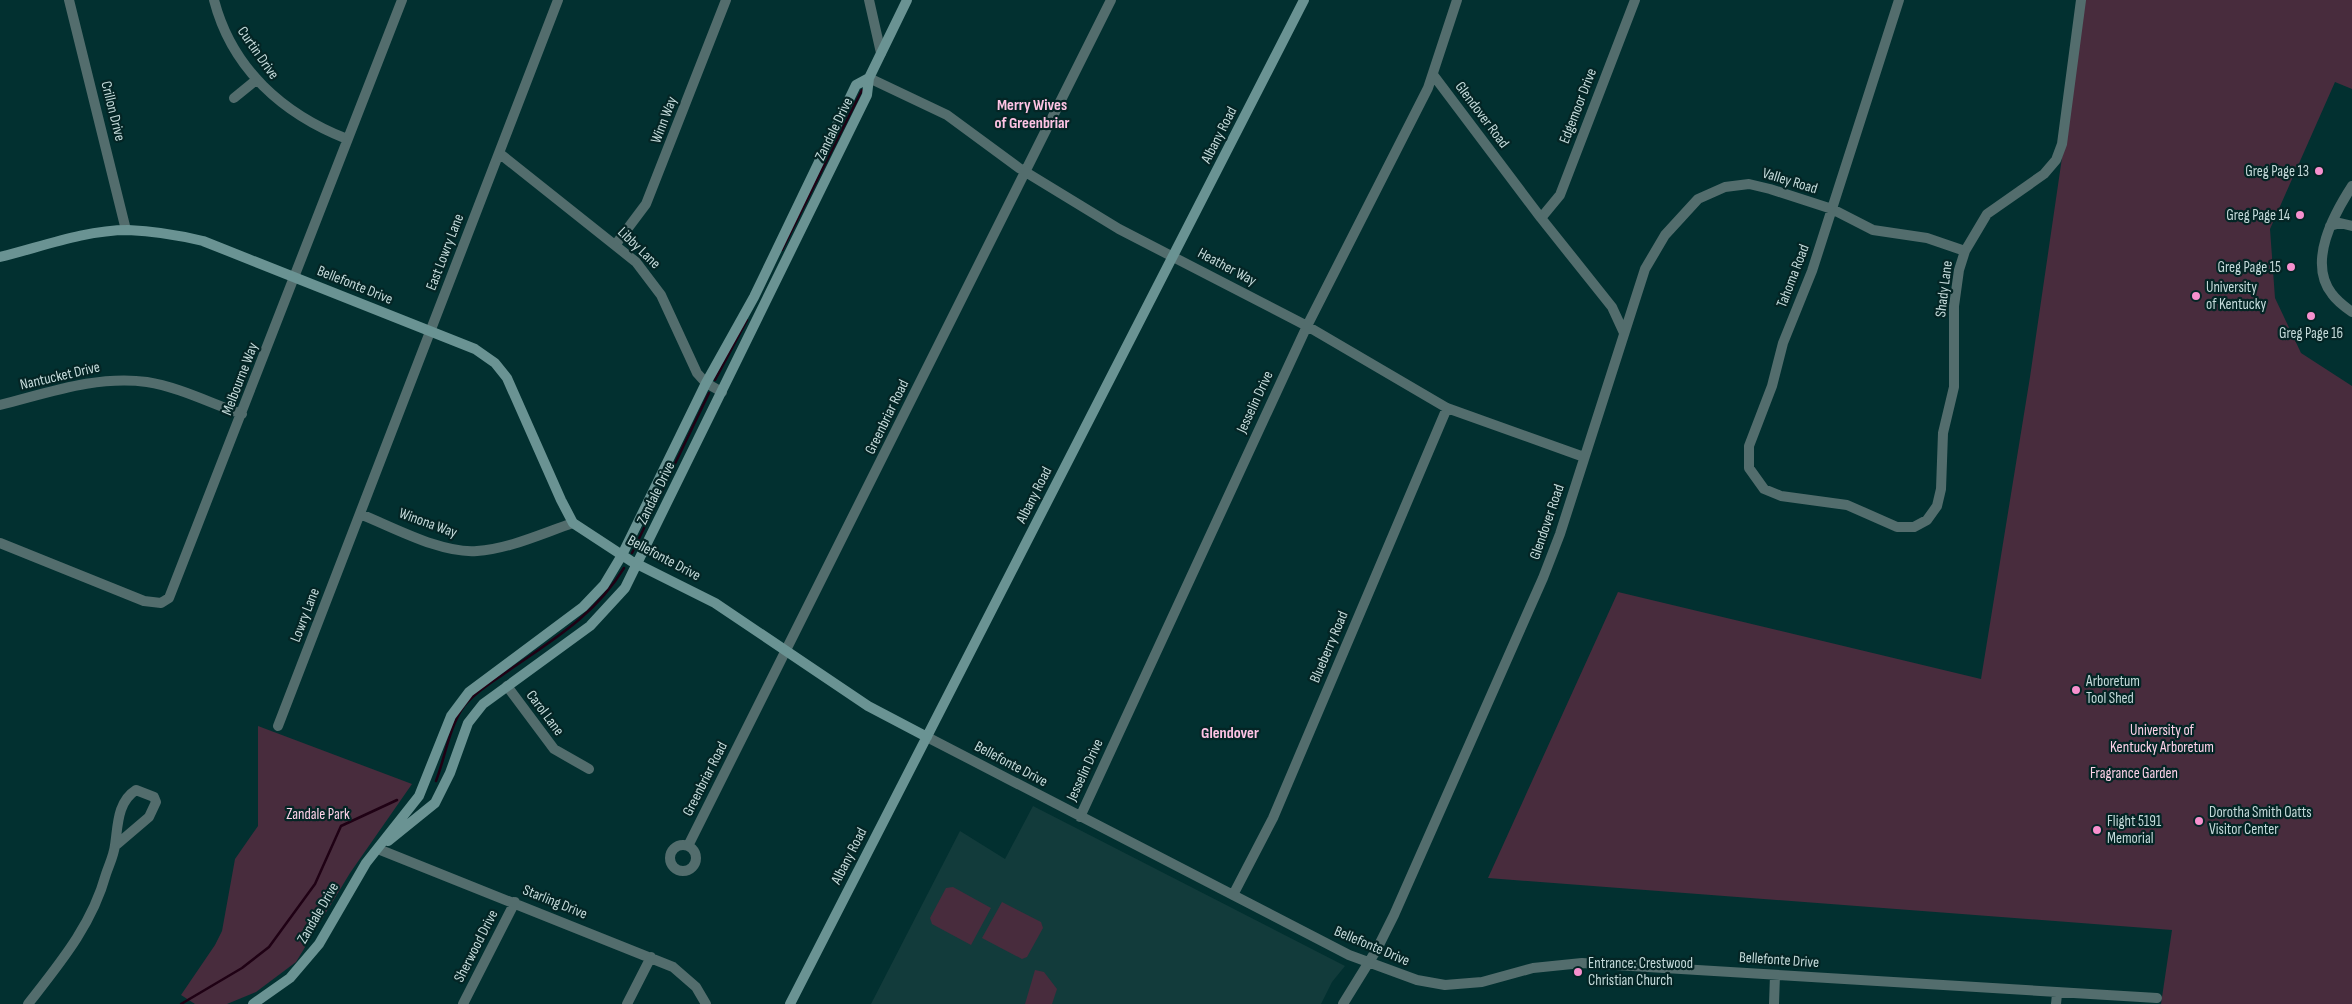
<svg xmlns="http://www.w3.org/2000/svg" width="2352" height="1004" font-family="'Sofia Sans Condensed',sans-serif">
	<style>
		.built { fill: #123b3b }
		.green { fill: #482c3d }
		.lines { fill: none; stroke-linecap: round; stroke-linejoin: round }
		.stream { stroke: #1f0114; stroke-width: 2.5 }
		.street { stroke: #536d6d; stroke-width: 10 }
		.secondary { stroke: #6a9393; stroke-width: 10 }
		.poi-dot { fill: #f790ce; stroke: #042525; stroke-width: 2 }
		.labels { text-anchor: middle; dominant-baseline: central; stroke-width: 4.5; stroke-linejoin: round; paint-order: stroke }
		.street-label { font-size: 15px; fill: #c4dada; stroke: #042525 }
		.poi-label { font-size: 15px; fill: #c4dada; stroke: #042525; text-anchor: start }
		.park-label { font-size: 15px; fill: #fdd2e9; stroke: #042525 }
		.neighbourhood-label { font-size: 16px; font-weight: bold; fill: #fec3e4; stroke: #042525 }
	</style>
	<rect width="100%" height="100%" fill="#023030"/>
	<path class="built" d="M1033 806 1345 966 1332 982 1321 1004H871L960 831 1005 859Z"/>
	<path class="green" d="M2085 0H2352V89L2335 82 2270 229 2275 298 2301 353 2352 386V1004H2161L2172 930 1488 878 1618 592 1981 679 2030 377Z
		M258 726 412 784 350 873 296 962 256 992 227 1004H195L181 995 215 945 222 931 235 859 258 826Z
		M953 887 991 908 971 945 932 924 930 918 946 888Z
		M1002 902 1041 922 1043 928 1027 957 1022 959 982 938Z
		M1035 970 1044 972 1057 989 1052 1004H1025Z"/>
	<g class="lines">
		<path class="stream" d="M782 250 862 90
			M715 380 747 320
			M632 553 709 393
			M436 781C445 758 449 727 464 706 475 692 494 681 508 671 554 639 594 616 624 568
			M181 1004 242 968 269 947 315 884 341 826 397 800"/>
		<path class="street" d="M69 0 126 230
			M214 0C232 69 283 114 347 139
			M869 0 881 53
			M1899 0 1812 271 1783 343 1772 386 1749 446V468L1764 489 1781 496 1847 505 1897 527H1914L1927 520 1937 506 1941 489 1943 433 1954 387V306L1959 270 1965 251 1987 214 2044 174 2056 160 2062 144 2081 0
			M1434 76 1541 218 1612 307 1624 333
			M869 78 947 115 1019 168 1119 229 1307 326 1447 408 1584 457
			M234 98 256 80
			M499 153 636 262 661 295 697 373 706 383 722 392
			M2352 186C2334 214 2307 262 2332 294 2337 301 2345 307 2352 312
			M1541 218 1560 195 1635 0
			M2330 226 2340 223 2352 226
			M616 244 646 204 726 0
			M0 405C48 393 97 375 147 382 179 387 212 404 242 414
			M360 514C393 527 441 554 477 551 509 549 543 533 573 523
			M0 543 144 601 161 603 169 598 402 0
			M507 686 554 749 589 769
			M278 726 558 0
			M927 737 1349 955 1417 980 1445 985 1482 982 1533 968 1582 963 2157 998
			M1080 817 1307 326 1428 88 1457 0
			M670 858a13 13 0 1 1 26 0a13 13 0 1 1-26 0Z
			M688 846 1111 0
			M378 849 673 967 696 987 706 1004
			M1233 895 1273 818 1447 408
			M28 1004C60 963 92 925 106 874 109 865 114 855 115 845 118 826 117 802 136 790L154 797 156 802 149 817 115 846
			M463 1004 515 902
			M627 1004 651 957
			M1343 1004 1377 949 1394 915 1543 578 1560 534 1645 269 1665 235 1698 199 1725 187 1749 184 1770 189 1832 209 1873 230 1927 238 1965 251
			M1774 1004 1775 975
			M2056 1004 2057 994"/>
		<path class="secondary" d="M0 257C41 247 85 230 128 230 154 231 178 235 203 241L475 349 495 363 507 378 561 500 573 523 631 561 715 603 868 706 927 737
			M388 841 435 803 450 773 468 723 483 704 590 626 625 588 867 95 869 78 907 0
			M253 1004 290 978 319 944 366 863 419 796 451 716 469 692 583 607 604 585 622 555 706 383 754 297 856 85 869 78
			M790 1004 1304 0"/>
	</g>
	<g class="poi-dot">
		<circle cx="2319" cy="171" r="5"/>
		<circle cx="2300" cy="215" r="5"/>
		<circle cx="2291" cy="267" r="5"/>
		<circle cx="2196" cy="296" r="5"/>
		<circle cx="2311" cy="316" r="5"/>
		<circle cx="2076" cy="690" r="5"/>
		<circle cx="2199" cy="821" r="5"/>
		<circle cx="2097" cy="830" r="5"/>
		<circle cx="1578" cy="972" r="5"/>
	</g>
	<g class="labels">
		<g class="street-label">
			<text transform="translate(258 53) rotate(55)">Curtin Drive</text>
			<text transform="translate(1578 106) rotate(-69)">Edgemoor Drive</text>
			<text transform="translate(113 111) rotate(76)">Crillon Drive</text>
			<text transform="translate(1482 115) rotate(53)">Glendover Road</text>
			<text transform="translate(664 120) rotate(-69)">Winn Way</text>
			<text transform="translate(834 129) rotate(-64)">Zandale Drive</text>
			<text transform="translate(1219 135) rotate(-63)">Albany Road</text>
			<text transform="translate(1790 181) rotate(17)">Valley Road</text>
			<text transform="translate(639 248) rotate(44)">Libby Lane</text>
			<text transform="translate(445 252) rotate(-69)">East Lowry Lane</text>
			<text transform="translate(1227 267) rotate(28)">Heather Way</text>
			<text transform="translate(1793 276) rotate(-69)">Tahoma Road</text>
			<text transform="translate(355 285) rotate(22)">Bellefonte Drive</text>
			<text transform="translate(1944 289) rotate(-83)">Shady Lane</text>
			<text transform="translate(60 376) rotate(-13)">Nantucket Drive</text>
			<text transform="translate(240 379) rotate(-69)">Melbourne Way</text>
			<text transform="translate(1255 402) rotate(-65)">Jesselin Drive</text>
			<text transform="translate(887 417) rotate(-64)">Greenbriar Road</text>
			<text transform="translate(656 493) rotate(-64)">Zandale Drive</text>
			<text transform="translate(1034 495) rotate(-63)">Albany Road</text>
			<text transform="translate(1547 522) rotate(-71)">Glendover Road</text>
			<text transform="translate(428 523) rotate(20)">Winona Way</text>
			<text transform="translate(664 558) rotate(28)">Bellefonte Drive</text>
			<text transform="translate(305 615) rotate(-69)">Lowry Lane</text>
			<text transform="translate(1329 647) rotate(-67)">Blueberry Road</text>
			<text transform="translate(545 713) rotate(53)">Carol Lane</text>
			<text transform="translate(1011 764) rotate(28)">Bellefonte Drive</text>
			<text transform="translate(1085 770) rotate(-65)">Jesselin Drive</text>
			<text transform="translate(705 779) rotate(-63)">Greenbriar Road</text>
			<text transform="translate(849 856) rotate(-63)">Albany Road</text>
			<text transform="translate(555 902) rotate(22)">Starling Drive</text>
			<text transform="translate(318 913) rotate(-60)">Zandale Drive</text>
			<text transform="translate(476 946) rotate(-63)">Sherwood Drive</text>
			<text transform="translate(1372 946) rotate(23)">Bellefonte Drive</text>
			<text transform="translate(1779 960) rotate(4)">Bellefonte Drive</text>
		</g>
		<g class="poi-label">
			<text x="2309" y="171" text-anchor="end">Greg Page 13</text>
			<text x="2290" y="215" text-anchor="end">Greg Page 14</text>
			<text x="2281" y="267" text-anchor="end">Greg Page 15</text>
			<text x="2206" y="287">University<tspan x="2206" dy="17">of Kentucky</tspan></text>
			<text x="2311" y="333" text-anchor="middle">Greg Page 16</text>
			<text x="2086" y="681">Arboretum<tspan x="2086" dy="17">Tool Shed</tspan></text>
			<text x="2209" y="812">Dorotha Smith Oatts<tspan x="2209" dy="17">Visitor Center</tspan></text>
			<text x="2107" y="821">Flight 5191<tspan x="2107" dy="17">Memorial</tspan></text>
			<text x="1588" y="963">Entrance: Crestwood<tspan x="1588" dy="17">Christian Church</tspan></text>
		</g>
		<g class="park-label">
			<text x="2162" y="730">University of<tspan x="2162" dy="17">Kentucky Arboretum</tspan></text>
			<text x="2134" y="773">Fragrance Garden</text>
			<text x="318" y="814">Zandale Park</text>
		</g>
		<g class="neighbourhood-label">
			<text x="1032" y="105">Merry Wives<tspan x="1032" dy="18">of Greenbriar</tspan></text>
			<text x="1230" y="733">Glendover</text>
		</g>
	</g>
</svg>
